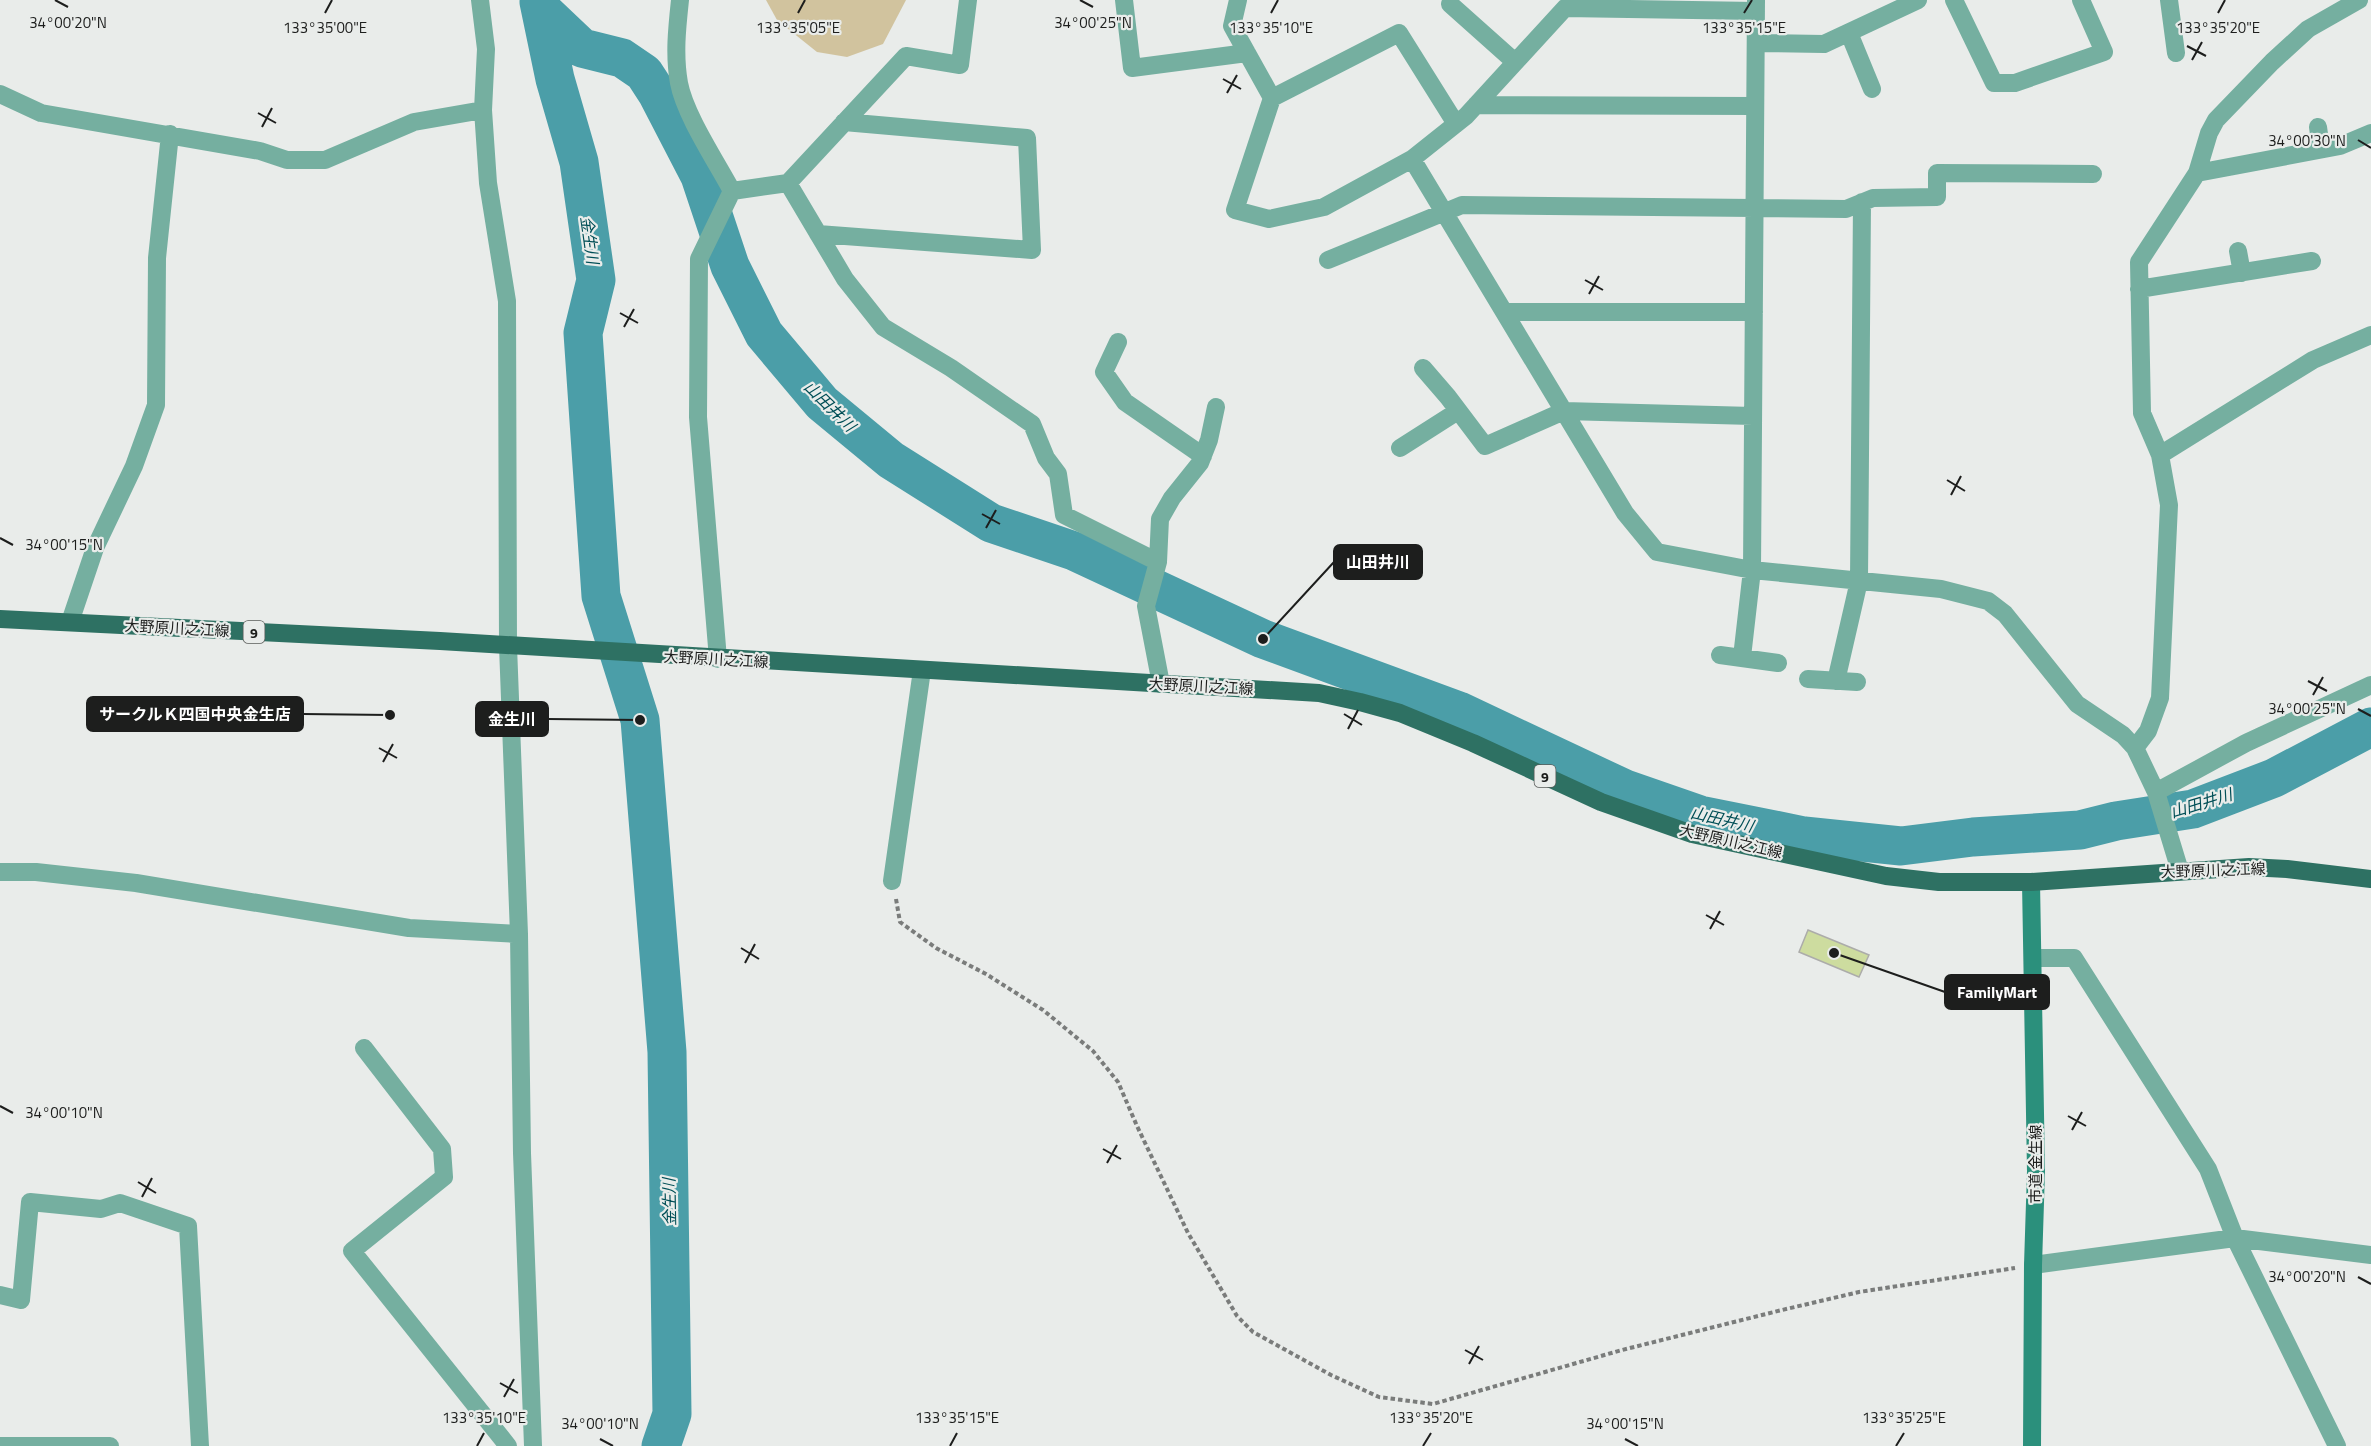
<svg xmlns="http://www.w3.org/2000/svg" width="2371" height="1446" font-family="'Titillium Web','Noto Sans JP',sans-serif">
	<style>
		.green { fill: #d1c39e }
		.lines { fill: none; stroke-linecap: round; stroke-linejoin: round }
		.river { stroke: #4b9ea8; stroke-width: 39 }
		.building { fill: #cddc9f; stroke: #acacaa; stroke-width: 1.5 }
		.path { stroke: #7a7c7b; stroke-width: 4; stroke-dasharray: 4.5 3; stroke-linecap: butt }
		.street { stroke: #75afa0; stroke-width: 18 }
		.secondary { stroke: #2b907c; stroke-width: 18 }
		.primary { stroke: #2e7163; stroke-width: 18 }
		.ticks { fill: none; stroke: #1d1e1d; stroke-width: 2 }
		.labels { text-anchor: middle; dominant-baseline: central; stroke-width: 4.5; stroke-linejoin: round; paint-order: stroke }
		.shield { fill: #e9ecea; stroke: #5a5c5a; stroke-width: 1.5 }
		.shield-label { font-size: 14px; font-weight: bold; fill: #1d1e1d }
		.street-label { font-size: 15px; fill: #1d1e1d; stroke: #e9ecea }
		.water-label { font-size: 16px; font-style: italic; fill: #004e56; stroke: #e9ecea }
		.ticks-label { font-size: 15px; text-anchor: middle; fill: #1d1e1d; stroke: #e9ecea; stroke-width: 4.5; stroke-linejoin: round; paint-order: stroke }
		.leader { fill: none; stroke: #1d1e1d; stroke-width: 2 }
		.callout-dot { fill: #1d1e1d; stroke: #e9ecea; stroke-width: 2 }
		.callout { fill: #1d1e1d; stroke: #1d1e1d; stroke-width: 2 }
		.callout-label { font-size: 16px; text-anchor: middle; font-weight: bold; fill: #fff }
	</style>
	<rect width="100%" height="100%" fill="#e9ecea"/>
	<path class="green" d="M766 0H906L883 44 847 57 817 52 777 20Z"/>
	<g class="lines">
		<path class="river" d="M539 2 555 79 579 162 596 280 583 333 601 596 640 720 667 1052 672 1414 661 1446
			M541 9 582 48 622 58 644 73 657 93 700 176 730 266 764 334 822 403 891 460 991 523 1074 551 1263 639 1459 711 1625 789 1700 815 1804 836 1901 846 1973 837 2080 830 2116 821 2193 809 2274 778 2371 727"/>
	</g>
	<path class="building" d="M1808 930 1869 955 1859 977 1799 952Z"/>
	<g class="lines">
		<path class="path" d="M896 899 900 922 936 948 986 974 1043 1010 1093 1051 1118 1082 1137 1126 1188 1233 1237 1316 1253 1332 1331 1375 1379 1397 1433 1404 1622 1350 1782 1310 1859 1292 2015 1268"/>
		<path class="street" d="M480 0 486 49 483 110 488 183 507 301 508 646 519 934 522 1153 533 1446
			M680 0C677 28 674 55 679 83 685 115 716 161 732 191
			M1124 0 1132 68 1247 53
			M1238 0 1232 26 1272 98 1235 210 1269 219 1324 207 1412 159 1466 116 1565 8 1756 11
			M1756 0 1752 570 1941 589 1988 601 2005 614 2077 704 2123 735 2135 748 2156 792 2180 871
			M1954 0 1994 83H2015L2104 52 2081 0
			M2169 0 2176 53
			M1450 4 1515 62
			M1849 33 1872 89
			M1756 43 1824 44 1918 0
			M0 94 41 113 260 151 287 160H325L414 122 483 110
			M1272 98 1399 33 1456 124
			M1476 105 1755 106
			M2318 127 2321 149
			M1412 159 1625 513 1657 552 1752 570 1742 657
			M2197 173 2340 146 2371 133
			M788 183 845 279 883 327 951 368 1032 424 1046 458 1058 474 1064 515 1158 562
			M732 191 788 183 906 56 960 65 968 0
			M818 234 1032 250 1027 138 844 122
			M2238 251 2242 273
			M1328 260 1462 205 1846 209 1873 198 1937 197V173L2093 174
			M2139 289 2312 261
			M1504 312H1754
			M1118 342 1104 372 1125 402 1203 456
			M1423 368 1448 397 1485 446 1564 411 1753 416
			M1400 448 1458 411
			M2160 455 2313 360 2371 335
			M70 622 95 548 134 466 156 405 157 258 170 134
			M1720 655 1778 663
			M718 659 698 417 699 259 732 191
			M1808 679 1857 682
			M1836 681 1859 581 1862 202
			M1161 684 1146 606 1158 562 1160 519 1172 498 1200 463 1209 440 1216 407
			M2135 748 2148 731 2160 698 2169 505 2160 455 2142 413 2139 262 2197 173 2209 133 2216 120 2272 62 2308 29 2359 0
			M2156 792 2246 743 2371 685
			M0 872H36L136 883 409 928 519 934
			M892 881 922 670
			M2033 958H2074L2208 1169 2235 1238 2337 1446
			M364 1048 442 1149 444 1177 352 1251 508 1446
			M2033 1265 2235 1238 2371 1255
			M0 1295 21 1300 30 1202 101 1209 120 1203 188 1226 200 1446
			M0 1446H110"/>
		<path class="secondary" d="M2031 882 2036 1171 2033 1265 2032 1446"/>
		<path class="primary" d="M0 619 440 641 1319 693 1360 702 1400 713 1473 743 1601 802 1692 834 1886 876 1939 882H2031L2249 867 2287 869 2371 879"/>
	</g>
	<path class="ticks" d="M55 0 68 7M1080 0 1093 7M325 13 332 0M798 13 805 0M1271 13 1278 0M1744 13 1752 0M2218 13 2225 0M2187 46 2206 56M2192 60 2202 42M1223 79 1241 89M1227 93 1237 75M258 113 276 123M262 127 272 108M2358 140 2371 148M1585 280 1603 290M1589 294 1599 276M620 313 638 323M624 327 634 309M1947 480 1965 491M1951 495 1961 476M982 514 1000 524M986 528 996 510M0 538 13 545M2308 681 2327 691M2313 695 2323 677M2358 709 2371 716M1344 714 1362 725M1348 729 1358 710M379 748 397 758M383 762 393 744M1706 915 1724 925M1710 929 1720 911M741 948 759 959M745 963 755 944M0 1106 13 1113M2068 1116 2086 1126M2072 1130 2082 1112M1103 1149 1121 1159M1107 1163 1117 1145M138 1182 156 1193M142 1197 152 1178M2358 1277 2371 1284M1465 1350 1483 1360M1469 1364 1479 1346M500 1383 518 1393M504 1397 514 1379M600 1439 613 1446M1625 1439 1638 1446M477 1446 484 1433M950 1446 957 1433M1423 1446 1431 1433M1896 1446 1904 1433"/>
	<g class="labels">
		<g class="shield">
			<rect x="243.5" y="621" width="21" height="22" rx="4.5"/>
			<rect x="1534.5" y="765" width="21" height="22" rx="4.5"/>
		</g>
		<g class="shield-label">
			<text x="254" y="632">9</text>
			<text x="1545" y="776">9</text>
		</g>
		<g class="street-label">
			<text transform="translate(177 628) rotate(3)">大野原川之江線</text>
			<text transform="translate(716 659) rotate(3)">大野原川之江線</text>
			<text transform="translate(1201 686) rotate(3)">大野原川之江線</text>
			<text transform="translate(1731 841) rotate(13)">大野原川之江線</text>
			<text transform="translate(2213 870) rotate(-2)">大野原川之江線</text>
			<text transform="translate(2035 1164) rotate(-90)">市道 金生線</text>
		</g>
		<g class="water-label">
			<text transform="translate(590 240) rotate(82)">金生川</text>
			<text transform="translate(830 406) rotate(44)">山田井川</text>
			<text transform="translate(2201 803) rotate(-17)">山田井川</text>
			<text transform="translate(1722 819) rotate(13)">山田井川</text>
			<text transform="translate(669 1202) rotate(-91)">金生川</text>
		</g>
	</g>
	<g class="ticks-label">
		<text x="68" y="28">34°00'20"N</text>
		<text x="1093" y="28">34°00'25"N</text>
		<text x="325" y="33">133°35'00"E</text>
		<text x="798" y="33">133°35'05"E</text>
		<text x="1271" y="33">133°35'10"E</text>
		<text x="1744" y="33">133°35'15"E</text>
		<text x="2218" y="33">133°35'20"E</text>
		<text x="2307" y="146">34°00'30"N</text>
		<text x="64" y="550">34°00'15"N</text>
		<text x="2307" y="714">34°00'25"N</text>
		<text x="64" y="1118">34°00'10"N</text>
		<text x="2307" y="1282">34°00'20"N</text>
		<text x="484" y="1423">133°35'10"E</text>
		<text x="957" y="1423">133°35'15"E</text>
		<text x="1431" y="1423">133°35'20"E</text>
		<text x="1904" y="1423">133°35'25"E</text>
		<text x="600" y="1429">34°00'10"N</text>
		<text x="1625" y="1429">34°00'15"N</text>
	</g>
	<path class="leader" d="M1263 639L1334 562M390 715L303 714M640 720L548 719M1834 953L1945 992"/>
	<g class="callout-dot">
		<circle cx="1263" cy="639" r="6"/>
		<circle cx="390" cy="715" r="6"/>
		<circle cx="640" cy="720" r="6"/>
		<circle cx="1834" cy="953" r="6"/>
	</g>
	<g class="callout">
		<rect x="1334" y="545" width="88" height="34" rx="6"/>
		<rect x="87" y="697" width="216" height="34" rx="6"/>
		<rect x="476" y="702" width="72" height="34" rx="6"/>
		<rect x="1945" y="975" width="104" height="34" rx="6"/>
	</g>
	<g class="callout-label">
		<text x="1378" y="568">山田井川</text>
		<text x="195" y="720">サークルＫ四国中央金生店</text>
		<text x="512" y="725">金生川</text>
		<text x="1997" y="998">FamilyMart</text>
	</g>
</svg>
